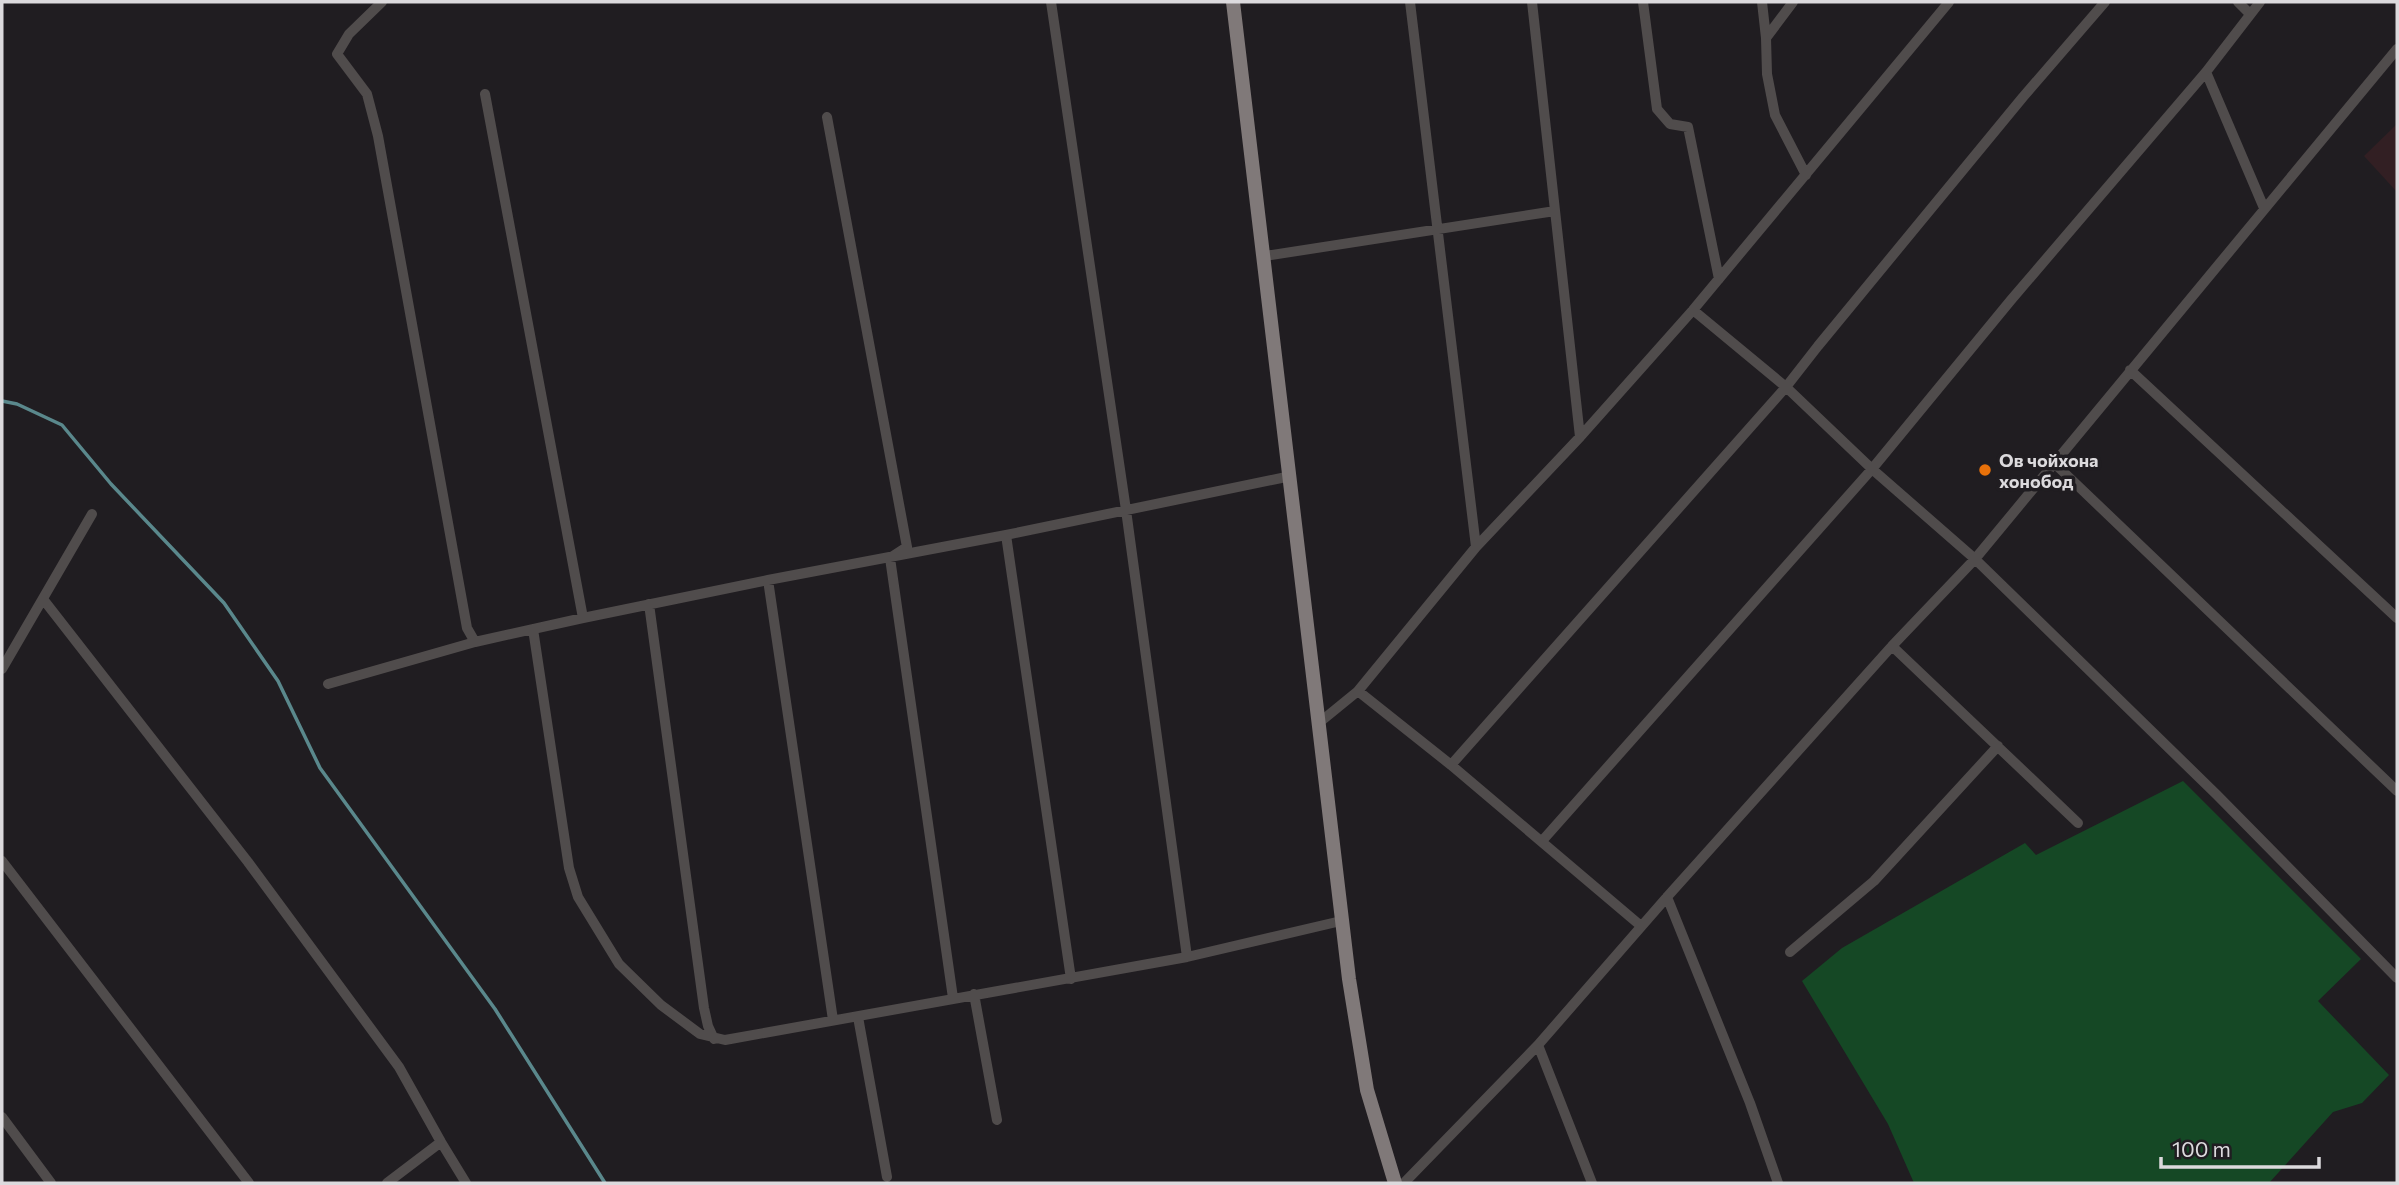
<svg xmlns="http://www.w3.org/2000/svg" width="2399" height="1185" font-family="Commissioner,sans-serif">
	<style>
		.industrial { fill: #321f23 }
		.green { fill: #154825 }
		.lines { fill: none; stroke-linecap: round; stroke-linejoin: round }
		.stream { stroke: #5a888c; stroke-width: 3.5 }
		.minor { stroke: #504c4c; stroke-width: 10 }
		.major { stroke: #807979; stroke-width: 14 }
		.food-dot { fill: #e8710a; stroke: #201d21; stroke-width: 2.5 }
		.labels { text-anchor: middle; dominant-baseline: central; stroke-width: 7; stroke-linejoin: round; paint-order: stroke }
		.poi-label { font-size: 18px; font-weight: bold; fill: #dcdadd; stroke: #201d21; text-anchor: start }
	</style>
	<rect width="100%" height="100%" fill="#201d21"/>
	<path class="industrial" d="M2397 124V192L2364 156Z"/>
	<path class="green" d="M2183 781 2361 959 2318 1001 2389 1075 2362 1103 2333 1112 2269 1183H1914L1888 1124 1802 981 1842 948 2025 843 2036 855Z"/>
	<g class="lines">
		<path class="stream" d="M2 401 17 404 62 425 111 484 224 603 278 681 320 768 495 1009 605 1183"/>
		<path class="minor" d="M382 2 349 34 337 54 367 94 378 136 467 628 475 642
			M1051 2 1126 510 1187 957
			M1410 2 1476 547
			M1532 2 1580 437
			M1643 2 1657 109 1670 124 1688 127 1719 279
			M1762 2 1766 38
			M1793 2 1766 38 1767 74 1775 115 1806 175
			M2238 2 2250 14
			M2206 72 2264 208
			M485 94 583 618
			M827 117 907 547 890 558 953 998
			M1265 256 1555 211
			M1693 310 1786 387 1872 469 1975 559 2217 795 2397 978
			M2130 370 2397 618
			M2053 462 2397 791
			M1006 535 1071 979
			M768 580 833 1020
			M43 599 248 862 399 1067 441 1142 466 1183
			M649 604 704 1008 708 1026 714 1039
			M533 629 569 868 578 897 619 964 661 1005 700 1034 725 1040 1187 957 1341 921
			M1892 646 2078 823
			M2 669 92 514
			M328 684 475 642 583 618 768 580 1006 535 1291 476
			M1358 691 1476 547 1580 437 1693 310 1949 2
			M1320 722 1358 691 1451 765 1641 926
			M1451 765 1786 387 1818 346 2023 97 2105 2
			M1542 841 1872 469 2011 300 2206 72 2260 2
			M2 861 249 1183
			M1667 897 1750 1103 1778 1183
			M1790 952 1874 881 1998 746
			M974 994 997 1120
			M858 1017 887 1177
			M1538 1045 1592 1183
			M2 1117 51 1183
			M387 1183 441 1142
			M1404 1183 1538 1045 1667 897 1892 646 1975 559 2397 49"/>
		<path class="major" d="M1233 2 1349 979 1367 1090 1395 1183"/>
	</g>
	<circle class="food-dot" cx="1985" cy="470" r="7"/>
	<g class="labels">
		<g class="poi-label">
			<text x="1999" y="460">Ов чойхона<tspan x="1999" dy="21">хонобод</tspan></text>
		</g>
	</g>
	<rect width="2399" height="1185" fill="none" stroke="#dcdadd" stroke-width="7"/>
	<path d="M2161 1157v10h158v-10" fill="none" stroke="#dcdadd" stroke-width="3.5"/>
	<text x="2172" y="1157" font-size="21" fill="#dcdadd" stroke="#201d21" stroke-width="5" paint-order="stroke">100 m</text>
</svg>
